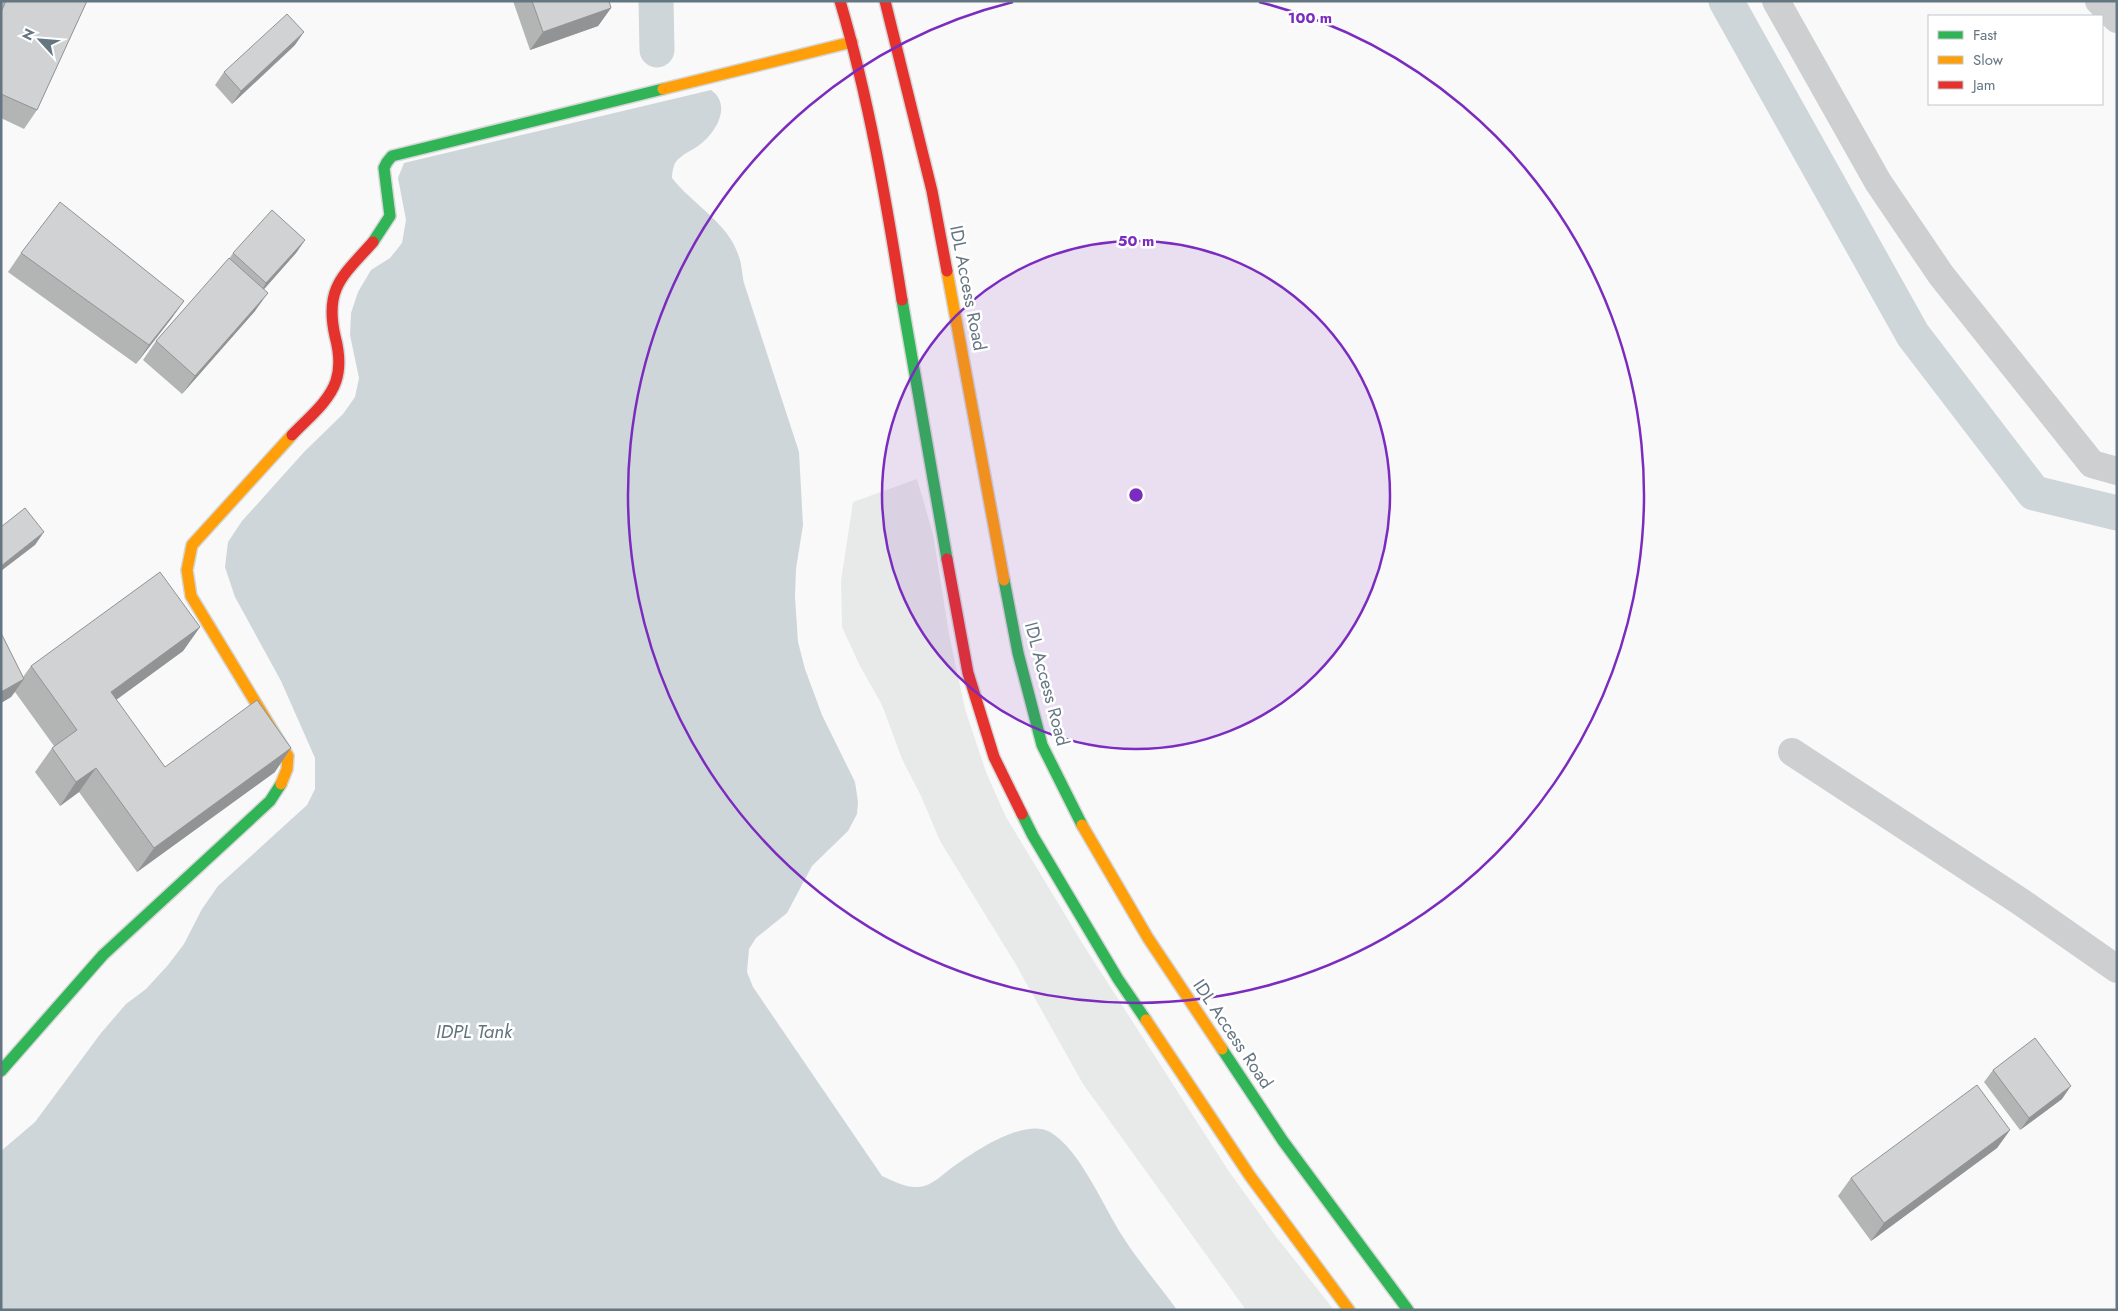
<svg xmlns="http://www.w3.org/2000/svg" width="2118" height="1311" font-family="Jost,sans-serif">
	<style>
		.built { fill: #e8e9e9 }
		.water { fill: #ced6d9 }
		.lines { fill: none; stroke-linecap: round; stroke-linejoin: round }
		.canal { stroke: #ced6d9; stroke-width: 35 }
		.fast-casing { stroke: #d5d6d7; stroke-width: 14 }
		.slow-casing { stroke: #d5d6d7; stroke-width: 14 }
		.jam-casing { stroke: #d5d6d7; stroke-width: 14 }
		.street { stroke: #cecfd0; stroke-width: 28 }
		.fast { stroke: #30b455; stroke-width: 11 }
		.slow { stroke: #ff9f0a; stroke-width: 11 }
		.jam { stroke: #e5322d; stroke-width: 11 }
		.wall { fill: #b3b5b5 }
		.shaded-wall { fill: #929394 }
		.building { fill: #d0d2d3; stroke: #929394 }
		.ring { fill: none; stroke: #7b2cbf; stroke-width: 2.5 }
		.labels { text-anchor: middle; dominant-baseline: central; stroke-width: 5; stroke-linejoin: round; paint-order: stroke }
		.street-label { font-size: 18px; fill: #657683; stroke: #fff }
		.water-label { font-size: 19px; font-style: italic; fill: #60757c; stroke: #fff }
		.centre { fill: #7b2cbf; stroke: #fff; stroke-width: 2.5 }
		.ring-label { font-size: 15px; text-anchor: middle; font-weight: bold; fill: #7b2cbf; stroke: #fff; stroke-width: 5; stroke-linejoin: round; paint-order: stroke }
	</style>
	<rect width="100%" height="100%" fill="#f9f9f9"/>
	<path class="built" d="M917 479 933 534 949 634 965 709 986 772 1006 817 1084 946 1228 1170 1274 1234 1334 1310H1246L1083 1084 1015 963 940 841 921 796 902 759 882 705 860 666 842 627 841 581 853 502Z"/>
	<path class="water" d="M711 90C731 104 718 129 703 142 695 150 682 153 675 163 673 168 672 173 672 178 692 204 729 223 739 257 742 265 742 275 744 283L799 452 803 525 796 569 795 597 798 642 805 669 822 715 855 782 858 802 857 814 848 831 812 866 787 913 756 938 749 949 747 972 753 987 882 1176C893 1181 906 1188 918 1187 932 1187 946 1171 957 1164 977 1150 1025 1118 1050 1132 1080 1149 1104 1208 1123 1237 1139 1262 1159 1285 1177 1310H1V1151L35 1122 101 1033 126 1004 146 989 168 965 184 944 202 909 218 886 307 805 315 789V758L281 681 235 597 225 567 228 542 242 521 304 452 343 414 355 397 359 378 350 335 351 313 358 292 371 270 390 258 402 243 406 220 398 178 404 163Z"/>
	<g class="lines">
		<path class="canal" d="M656 1 657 50
			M1726 1 1913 335 2034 493 2117 513"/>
		<defs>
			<path id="fast" d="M373 242 390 216 384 168 387 162 392 156 663 89
				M902 300 947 559
				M1004 580 1018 653 1042 745 1082 825
				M1022 814 1033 836 1118 979 1146 1020
				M1222 1049 1283 1141 1408 1310
				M1 1071 103 955 270 801 281 784"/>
			<path id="slow" d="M663 89 852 42
				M947 271 1004 580
				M281 784 287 769 288 756 191 596 187 570 192 545 292 435
				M1082 825 1148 938 1222 1049
				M1146 1020 1250 1176 1349 1310"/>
			<path id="jam" d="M840 1C869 99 886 200 902 300
				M885 1 932 191 947 271
				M292 435C307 419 329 402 336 381 341 366 339 351 335 336 324 287 344 275 373 242
				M947 559 968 673 994 757 1022 814"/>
		</defs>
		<use href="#fast" class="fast-casing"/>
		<use href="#slow" class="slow-casing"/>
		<use href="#jam" class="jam-casing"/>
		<path class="street" d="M1776 1 1878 182 1941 275 2092 464 2117 471
			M2099 1 2117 19
			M1792 752 2021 902 2117 969"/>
		<use href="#fast" class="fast"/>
		<use href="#slow" class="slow"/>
		<use href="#jam" class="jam"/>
	</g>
	<path class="wall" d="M2 1H87L37 110 24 129 1 118V3Z
		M513 1H609L611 8 598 26 530 50Z
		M295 45 232 104 215 85 224 72Z
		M305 240 296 253 264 289 255 311 182 394 143 360 156 341 229 259 233 253Z
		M21 253 184 301 171 319 136 364 8 272Z
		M200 627 183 651 116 700 165 767 275 772 137 872 79 792 60 806 35 772 52 748 54 746 15 692 11 697 1 703V633L23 677 31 666Z
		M1993 1070 2062 1099 2020 1130 1984 1082Z
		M2010 1130 1997 1148 1871 1241 1838 1196 1851 1178Z"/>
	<path class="shaded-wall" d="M611 8 598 26 530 50 543 32Z
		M304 32 295 45 232 104 241 91Z
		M305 240 296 253 258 296 266 283Z
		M268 293 255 311 182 394 195 376Z
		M184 301 171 319 136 364 149 345Z
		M44 532 35 545 1 571V566Z
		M200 627 183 651 94 716 111 692Z
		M24 679 11 697 1 703V692Z
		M291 748 275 772 137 872 154 848Z
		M96 768 79 792 60 806 76 782Z
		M2071 1086 2062 1099 2020 1130 2029 1118Z
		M2010 1130 1997 1148 1871 1241 1884 1223Z"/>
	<path class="building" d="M6 1H87L37 110 1 94V12Z
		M532 1H609L611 8 543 32Z
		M287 14 304 32 241 91 224 72Z
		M60 202 184 301 149 345 21 253Z
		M272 210 305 240 266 283 233 253Z
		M229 258 268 293 195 376 156 341Z
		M25 508 44 532 1 566V527Z
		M160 572 200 627 111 692 165 767 257 700 291 748 154 848 96 768 76 782 52 748 77 730 31 666Z
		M1 633 24 679 1 692Z
		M2035 1038 2071 1086 2029 1118 1993 1070Z
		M1977 1085 2010 1130 1884 1223 1851 1178Z"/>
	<circle cx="1136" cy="495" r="254" fill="#7b2cbf" fill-opacity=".12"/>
	<g class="ring">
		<circle cx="1136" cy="495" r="254"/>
		<path d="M1259 2A508 508 0 1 1 1013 2"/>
	</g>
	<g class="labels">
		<g class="street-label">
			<text transform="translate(968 288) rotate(79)">IDL Access Road</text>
			<text transform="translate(1047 684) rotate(75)">IDL Access Road</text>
			<text transform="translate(1233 1034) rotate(56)">IDL Access Road</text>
		</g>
		<g class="water-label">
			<text x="474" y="1031">IDPL Tank</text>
		</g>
	</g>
	<circle cx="1136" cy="495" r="8" class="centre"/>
	<g class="ring-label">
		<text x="1310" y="23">100 m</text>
		<text x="1136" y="246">50 m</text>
	</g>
	<rect width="2118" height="1311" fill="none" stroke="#657683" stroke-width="5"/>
	<rect x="1928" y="15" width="175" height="90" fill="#ffffff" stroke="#c1c8cd"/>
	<rect x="1938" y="31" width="25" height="8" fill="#30b455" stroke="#c1c8cd"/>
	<text x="1973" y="40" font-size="15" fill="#657683">Fast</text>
	<rect x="1938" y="56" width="25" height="8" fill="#ff9f0a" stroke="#c1c8cd"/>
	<text x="1973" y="65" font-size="15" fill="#657683">Slow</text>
	<rect x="1938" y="81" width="25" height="8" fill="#e5322d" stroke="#c1c8cd"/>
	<text x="1973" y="90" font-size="15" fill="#657683">Jam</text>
	<g transform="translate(40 40) rotate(296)" stroke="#ffffff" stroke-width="4" paint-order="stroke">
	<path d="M0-4L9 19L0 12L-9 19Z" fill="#657683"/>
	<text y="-8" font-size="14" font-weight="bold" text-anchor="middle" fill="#657683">N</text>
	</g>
</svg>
